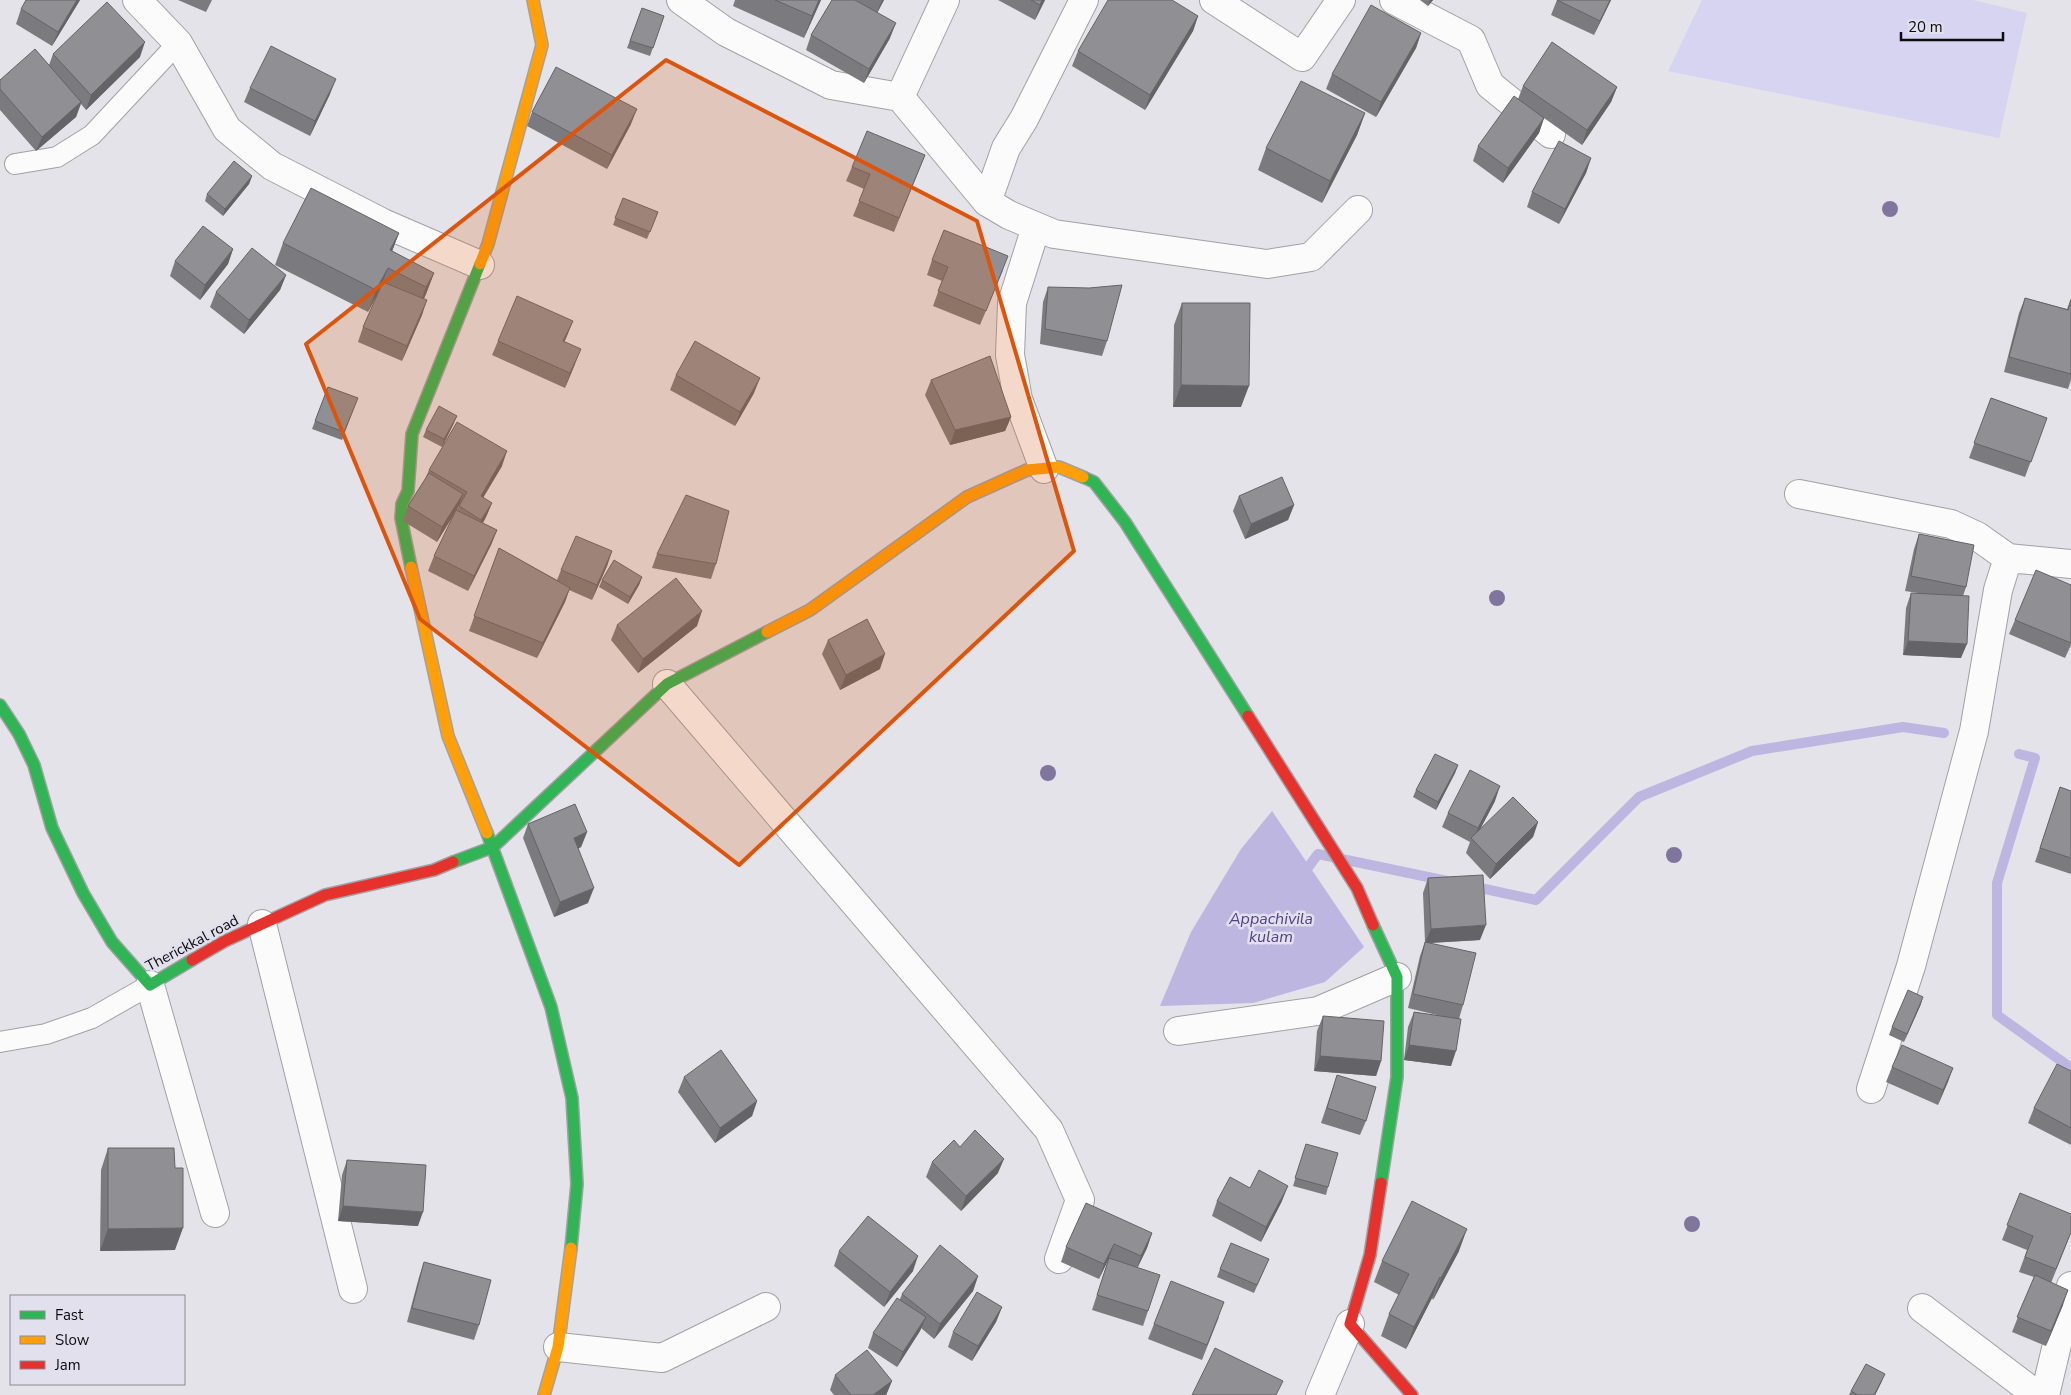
<svg xmlns="http://www.w3.org/2000/svg" width="2071" height="1395" font-family="'Nunito Sans',sans-serif">
	<style>
		.green { fill: #d7d4f1 }
		.water { fill: #bcb6e0 }
		.lines { fill: none; stroke-linecap: round; stroke-linejoin: round }
		.stream { stroke: #bcb6e0; stroke-width: 10 }
		.lane-casing { stroke: #a1a1a5; stroke-width: 22 }
		.street-casing { stroke: #a1a1a5; stroke-width: 30 }
		.fast-casing { stroke: #a1a1a5; stroke-width: 14 }
		.slow-casing { stroke: #a1a1a5; stroke-width: 14 }
		.jam-casing { stroke: #a1a1a5; stroke-width: 14 }
		.lane { stroke: #fbfbfc; stroke-width: 20 }
		.street { stroke: #fbfbfc; stroke-width: 28 }
		.fast { stroke: #30b455; stroke-width: 11 }
		.slow { stroke: #ff9f0a; stroke-width: 11 }
		.jam { stroke: #e5322d; stroke-width: 11 }
		.tree { fill: #80759c }
		.wall { fill: #7b7b7f }
		.shaded-wall { fill: #646468 }
		.building { fill: #8f8f94; stroke: #646468 }
		.marked { fill: #dd550c; fill-opacity: 0.2; stroke: #dd550c; stroke-width: 4; stroke-linejoin: round }
		.labels { text-anchor: middle; dominant-baseline: central; stroke-width: 5; stroke-linejoin: round; paint-order: stroke }
		.street-label { font-size: 15px; fill: #0c0b0f; stroke: #e1e0ec }
		.water-label { font-size: 16px; font-style: italic; fill: #524187; stroke: #e1e0ec }
	</style>
	<rect width="100%" height="100%" fill="#e3e3e9"/>
	<path class="green" d="M1702 0H1973L2027 13 1999 138 1668 71Z"/>
	<path class="water" d="M1272 811 1364 947 1325 982 1253 1003 1160 1006 1191 932 1241 849Z"/>
	<g class="lines">
		<path class="stream" d="M2019 754 2035 758 1997 883V1015L2071 1068
			M1301 877 1318 854 1447 881
			M1471 886 1536 900 1639 797 1752 751 1903 727 1944 733"/>
		<defs>
			<path id="lane" d="M15 164 57 157 92 135 178 43
				M0 1042 46 1034 92 1018 150 985"/>
			<path id="street" d="M137 0 178 43 227 129 272 166 383 223 480 265
				M681 0 726 32 831 85 900 97 987 202
				M1084 0 1024 119 1006 148 987 202 1009 215 1054 234 1267 264 1311 257 1358 210
				M1214 0 1302 57 1341 0
				M1394 0 1471 40 1490 85 1551 134
				M900 97 945 0
				M1036 227 1012 303 1010 355 1018 399 1044 469
				M1799 494 1951 524 1977 536 2008 558 1998 590 1974 731 1911 966 1871 1089
				M2008 558 2071 564
				M667 684 1049 1130 1080 1200 1059 1259
				M262 924 353 1289
				M150 985 215 1213
				M1178 1031 1318 1011 1397 977
				M1922 1308 2037 1395
				M558 1347 662 1358 766 1307
				M1320 1395 1350 1324
				M2045 1395 2071 1286"/>
			<path id="fast" d="M1083 477 1094 482 1125 522 1248 716
				M411 567 401 518 402 504 408 491 412 434 480 264
				M0 705 19 734 34 765 52 828 83 893 112 942 150 985 192 960
				M487 833 551 1007 572 1098 577 1184 571 1248
				M453 862 493 847 667 684 767 632
				M1373 925 1397 977V1077L1381 1183"/>
			<path id="slow" d="M480 264 488 244 542 45 533 0
				M411 567 448 736 487 833
				M767 632 810 610 967 497 1027 470 1059 467 1083 477
				M544 1395 558 1347 571 1248"/>
			<path id="jam" d="M1248 716 1357 888 1373 925
				M192 960 225 941 325 895 434 870 453 862
				M1381 1183 1370 1255 1350 1324 1412 1395"/>
		</defs>
		<use href="#lane" class="lane-casing"/>
		<use href="#street" class="street-casing"/>
		<use href="#fast" class="fast-casing"/>
		<use href="#slow" class="slow-casing"/>
		<use href="#jam" class="jam-casing"/>
		<use href="#lane" class="lane"/>
		<use href="#street" class="street"/>
		<use href="#fast" class="fast"/>
		<use href="#slow" class="slow"/>
		<use href="#jam" class="jam"/>
	</g>
	<g class="tree">
		<circle cx="1890" cy="209" r="8"/>
		<circle cx="1497" cy="598" r="8"/>
		<circle cx="1048" cy="773" r="8"/>
		<circle cx="1674" cy="855" r="8"/>
		<circle cx="1692" cy="1224" r="8"/>
	</g>
	<path class="wall" d="M80 0 52 46 16 24 21 9Z
		M178 0H212L206 12Z
		M735 0H821L804 38 733 6Z
		M832 0H884L877 13 890 38 864 83 806 50 811 35Z
		M998 0H1045L1035 20Z
		M1420 0H1433L1428 6Z
		M1557 0H1611L1594 35 1551 15Z
		M642 8 664 16 650 56 627 48Z
		M1198 16 1193 31 1145 110 1072 66 1078 51Z
		M1421 33 1416 48 1376 117 1326 89 1332 74Z
		M53 54 140 57 86 110 81 104 76 117 36 151 0 110V80L49 65Z
		M1523 86 1617 87 1611 102 1582 145 1544 118 1539 133 1503 183 1473 161 1478 146 1518 99Z
		M250 88 330 94 310 136 244 102Z
		M532 112 631 124 607 169 527 126Z
		M1365 113 1357 135 1322 203 1258 170 1266 148Z
		M925 155 894 232 853 216 864 189 846 181 852 167Z
		M1591 158 1586 173 1559 224 1527 207 1532 192Z
		M252 176 249 184 223 216 205 201 207 194Z
		M623 198 658 212 647 239 613 225Z
		M399 233 392 251 434 273 426 294 424 299 422 315 402 361 358 342 363 327 380 290 368 312 275 265 283 243Z
		M233 249 228 264 200 300 170 276 175 261Z
		M932 260 1003 270 980 325 933 306 942 281 927 275Z
		M286 275 280 290 244 334 210 307 216 292Z
		M1048 287 1107 341 1102 356 1040 344 1043 302Z
		M2025 298 2067 309 2071 298V380L2068 389 2004 372 2019 313Z
		M1182 303 1241 407H1173L1174 325Z
		M573 321 564 342 575 364 565 388 492 355 498 341Z
		M676 375 754 393 735 426 670 390Z
		M931 380 1011 417 1005 431 950 445 925 395Z
		M328 387 358 398 342 440 312 429Z
		M1991 398 2047 418 2025 477 1969 458Z
		M454 423 442 447 423 437 426 430Z
		M502 466 483 498 492 503 486 517 483 523 497 530 491 545 468 591 428 571 434 556 459 506V505L437 542 403 521 408 506 425 479 429 470Z
		M1239 496 1294 505 1288 520 1245 539 1233 511Z
		M1919 534 1966 587 1963 596 1961 658 1903 655 1906 608 1911 593H1918L1905 591 1914 549Z
		M499 548 557 580 561 570 612 551 607 566 592 600 569 590 565 602 537 658 469 631Z
		M657 554 716 564 711 579 652 568Z
		M642 577 639 585 628 604 599 587 602 580Z
		M2071 585V645L2065 658 2009 634 2015 620Z
		M617 625 697 626 638 673 611 640Z
		M828 640 880 669 840 690 822 654Z
		M1458 765 1455 773 1436 810 1413 797 1416 790Z
		M2060 787 2071 791V874L2035 862Z
		M1495 801 1480 829 1538 822 1533 837 1490 879 1466 853 1470 842 1442 827 1448 813Z
		M528 824 587 832 581 847 578 849 588 903 554 917 523 838Z
		M1428 878 1480 940 1432 943 1463 1005 1459 1019 1451 1066 1404 1060 1408 1027 1414 1012 1441 1016 1408 1008 1420 956 1425 942 1423 893Z
		M1921 1004 1904 1042 1889 1035 1892 1027Z
		M1323 1016 1381 1061 1376 1076 1314 1071 1317 1031Z
		M1892 1067 1953 1068 1938 1105 1886 1082Z
		M2071 1071V1145L2028 1123 2034 1108Z
		M1337 1075 1366 1121 1360 1135 1321 1123Z
		M684 1077 757 1101 752 1116 715 1143 678 1092Z
		M1306 1144 1328 1187 1326 1195 1293 1186Z
		M960 1147 998 1173 961 1211 926 1177 932 1162Z
		M108 1148 175 1168V1250L100 1251 101 1170Z
		M347 1160 418 1226 338 1221 342 1175Z
		M1250 1188 1282 1201 1261 1242 1212 1216 1217 1201Z
		M2020 1193 2071 1233 2051 1283 2063 1305 2046 1346 2012 1332 2034 1277 2019 1272 2027 1250 2002 1240Z
		M1152 1233 1147 1248 1137 1268 1148 1311 1143 1326 1092 1310 1109 1258 1099 1279 1061 1262 1066 1247Z
		M839 1251 913 1271 884 1307 834 1266Z
		M1459 1251 1433 1300 1432 1298 1406 1349 1381 1336 1389 1314 1399 1295 1374 1282 1382 1261Z
		M1269 1259 1254 1293 1217 1277 1220 1269Z
		M424 1262 479 1325 474 1340 407 1322 419 1277Z
		M978 1276 973 1291 934 1339 921 1328 920 1331 897 1367 868 1348 873 1333 900 1299 902 1294Z
		M1002 1307 996 1322 972 1361 948 1347 953 1332Z
		M1219 1317 1202 1360 1148 1339 1154 1324Z
		M835 1375 892 1381 886 1395H834L830 1390Z
		M1882 1381 1875 1395H1849L1851 1391Z"/>
	<path class="shaded-wall" d="M77 0H80L52 46 58 32Z
		M819 0H821L804 38 812 16Z
		M882 0H884L875 17Z
		M1042 0H1045L1035 20 1040 5Z
		M1430 0H1433L1428 6Z
		M1610 0H1611L1594 35 1600 21Z
		M1198 16 1193 31 1145 110 1150 95Z
		M896 23 890 38 864 83 869 69Z
		M1421 33 1416 48 1376 117 1381 102Z
		M145 42 140 57 86 110 91 95Z
		M336 79 330 94 310 136 315 121Z
		M1617 87 1611 102 1582 145 1587 130Z
		M81 102 76 117 36 151 42 137Z
		M637 109 631 124 607 169 612 155Z
		M1365 113 1357 135 1322 203 1330 181Z
		M1544 118 1539 133 1503 183 1508 168Z
		M1591 158 1586 173 1559 224 1565 209Z
		M252 176 249 184 223 216 225 209Z
		M399 233 391 254 390 250Z
		M233 249 228 264 200 300 205 285Z
		M388 268 380 289 368 312 376 290Z
		M434 273 426 294 418 309 426 287Z
		M286 275 280 290 244 334 249 320Z
		M427 300 422 315 402 361 407 346Z
		M573 321 567 336 558 356 563 341Z
		M581 349 575 364 565 388 570 373Z
		M760 378 754 393 735 426 740 412Z
		M1181 385 1249 386 1241 407H1173Z
		M457 416 454 423 442 447 444 439Z
		M1011 417 1005 431 950 445 955 430Z
		M507 451 502 466 475 511 481 496Z
		M463 494 458 508 437 542 442 527Z
		M492 503 486 517 476 535 481 520Z
		M1294 505 1288 520 1245 539 1251 524Z
		M497 530 491 545 468 591 474 576Z
		M612 551 607 566 592 600 597 585Z
		M642 577 639 585 628 604 630 597Z
		M570 588 565 602 537 658 543 643Z
		M702 611 697 626 638 673 643 659Z
		M1908 641 1967 644 1961 658 1903 655Z
		M885 654 880 669 840 690 846 675Z
		M1458 765 1455 773 1436 810 1438 802Z
		M1500 786 1495 801 1473 843 1478 828Z
		M1538 822 1533 837 1490 879 1496 864Z
		M587 832 581 847 568 853 574 838Z
		M594 888 588 903 554 917 560 902Z
		M1486 925 1480 940 1425 943 1431 929Z
		M1923 997 1921 1004 1904 1042 1907 1034Z
		M1409 1045 1456 1051 1451 1066 1404 1060Z
		M1320 1056 1381 1061 1376 1076 1314 1071Z
		M1953 1068 1948 1082 1938 1105 1943 1090Z
		M757 1101 752 1116 715 1143 720 1128Z
		M1004 1159 998 1173 961 1211 966 1196Z
		M1288 1186 1282 1201 1261 1242 1266 1227Z
		M343 1206 423 1212 418 1226 338 1221Z
		M183 1228 175 1250 100 1251 108 1229Z
		M1467 1229 1459 1251 1433 1300 1441 1278Z
		M1152 1233 1147 1248 1136 1271 1141 1256Z
		M1114 1244 1109 1258 1099 1279 1104 1264Z
		M918 1256 913 1271 884 1307 890 1292Z
		M978 1276 973 1291 934 1339 940 1324Z
		M1440 1277 1432 1298 1406 1349 1414 1327Z
		M2068 1290 2063 1305 2046 1346 2051 1331Z
		M1002 1307 996 1322 972 1361 978 1346Z
		M926 1317 920 1331 897 1367 903 1352Z
		M1885 1374 1882 1381 1875 1395H1874Z
		M892 1381 886 1395H873Z"/>
	<path class="building" d="M26 0H77L58 32 21 9Z
		M775 0H819L812 16Z
		M832 0H855L896 23 869 69 811 35Z
		M1031 0H1042L1040 5Z
		M1108 0H1172L1198 16 1150 95 1078 51Z
		M1557 0H1610L1600 21Z
		M107 2 145 42 91 95 53 54Z
		M1371 5 1421 33 1381 102 1332 74Z
		M642 8 664 16 653 48 630 41Z
		M1552 42 1617 87 1587 130 1523 86Z
		M271 46 336 79 315 121 250 88Z
		M35 49 81 102 42 137 0 89V80Z
		M556 67 637 109 612 155 532 112Z
		M1301 81 1365 113 1330 181 1266 148Z
		M1514 96 1544 118 1508 168 1478 146Z
		M867 131 925 155 899 218 859 201 870 174 852 167Z
		M1559 141 1591 158 1565 209 1532 192Z
		M234 161 252 176 225 209 207 194Z
		M311 188 399 233 390 250 434 273 426 287 388 268 376 290 283 243Z
		M623 198 658 212 650 232 615 218Z
		M203 226 233 249 205 285 175 261Z
		M944 230 1008 256 986 311 938 291 948 267 932 260Z
		M252 248 286 275 249 320 216 292Z
		M383 282 427 300 407 346 363 327Z
		M1122 285 1107 341 1045 329 1048 287 1089 288Z
		M517 296 573 321 563 341 581 349 570 373 498 341Z
		M2025 298 2068 310 2071 300V374L2009 357Z
		M1182 303H1250L1249 386 1181 385Z
		M695 341 760 378 740 412 676 375Z
		M990 356 1011 417 955 430 931 380Z
		M328 387 358 398 344 432 315 421Z
		M1991 398 2047 418 2031 462 1974 443Z
		M439 406 457 416 444 439 426 430Z
		M457 422 507 451 481 496 492 503 481 520 459 506 467 492 429 470Z
		M429 473 463 494 442 527 408 506Z
		M1282 477 1294 505 1251 524 1239 496Z
		M686 495 729 511 716 564 657 554Z
		M456 510 497 530 474 576 434 556Z
		M1919 534 1974 545 1966 587 1911 576Z
		M576 536 612 551 597 585 561 570Z
		M499 548 570 588 543 643 474 616Z
		M614 560 642 577 630 597 602 580Z
		M2036 570 2071 585V643L2015 620Z
		M676 578 702 611 643 659 617 625Z
		M1911 593 1969 596 1967 644 1908 641Z
		M867 619 885 654 846 675 828 640Z
		M1435 754 1458 765 1438 802 1416 790Z
		M1470 770 1500 786 1478 828 1448 813Z
		M2060 787 2071 791V858L2040 848Z
		M1513 797 1538 822 1496 864 1471 838Z
		M575 804 587 832 574 838 594 888 560 902 528 824Z
		M1483 875 1486 925 1431 929 1428 878Z
		M1425 942 1476 953 1463 1005 1413 994Z
		M1908 990 1923 997 1907 1034 1892 1027Z
		M1414 1012 1461 1019 1456 1051 1409 1045Z
		M1323 1016 1384 1021 1381 1061 1320 1056Z
		M1902 1045 1953 1068 1943 1090 1892 1067Z
		M721 1050 757 1101 720 1128 684 1077Z
		M2057 1064 2071 1071V1128L2034 1108Z
		M1337 1075 1376 1087 1366 1121 1327 1108Z
		M975 1130 1004 1159 966 1196 932 1162 954 1140 960 1147Z
		M1306 1144 1338 1153 1328 1187 1295 1178Z
		M108 1148H174L175 1168H183V1228L108 1229Z
		M347 1160 426 1165 423 1212 343 1206Z
		M1259 1170 1288 1186 1266 1227 1217 1201 1230 1177 1250 1188Z
		M2020 1193 2071 1214V1232L2056 1269 2025 1257 2033 1236 2007 1225Z
		M1412 1201 1467 1229 1441 1278 1440 1277 1414 1327 1389 1314 1409 1274 1382 1261Z
		M1086 1203 1152 1233 1141 1256 1114 1244 1104 1264 1066 1247Z
		M868 1216 918 1256 890 1292 839 1251Z
		M1231 1243 1269 1259 1257 1285 1220 1269Z
		M940 1245 978 1276 940 1324 902 1294Z
		M1109 1258 1160 1275 1148 1311 1097 1295Z
		M424 1262 491 1280 479 1325 412 1308Z
		M2035 1275 2068 1290 2051 1331 2017 1317Z
		M1171 1281 1224 1302 1207 1345 1154 1324Z
		M977 1292 1002 1307 978 1346 953 1332Z
		M897 1298 926 1317 903 1352 873 1333Z
		M1215 1348 1283 1381 1276 1395H1192Z
		M867 1350 892 1381 873 1395H851L835 1375Z
		M1866 1364 1885 1374 1874 1395H1858L1851 1391Z"/>
	<path class="marked" d="M666 60 977 221 1074 551 739 865 420 619 306 344Z"/>
	<g class="labels">
		<g class="street-label">
			<text transform="translate(192 943) rotate(-28)">Therickkal road</text>
		</g>
		<g class="water-label">
			<text x="1271" y="919">Appachivila<tspan x="1271" dy="18">kulam</tspan></text>
		</g>
	</g>
	<rect x="10" y="1295" width="175" height="90" fill="#e1e0ec" stroke="#8c8b94"/>
	<rect x="20" y="1311" width="25" height="8" fill="#30b455" stroke="#8c8b94"/>
	<text x="55" y="1320" font-size="15" fill="#0c0b0f">Fast</text>
	<rect x="20" y="1336" width="25" height="8" fill="#ff9f0a" stroke="#8c8b94"/>
	<text x="55" y="1345" font-size="15" fill="#0c0b0f">Slow</text>
	<rect x="20" y="1361" width="25" height="8" fill="#e5322d" stroke="#8c8b94"/>
	<text x="55" y="1370" font-size="15" fill="#0c0b0f">Jam</text>
	<path d="M1901 32v8h102v-8" fill="none" stroke="#0c0b0f" stroke-width="2.5"/>
	<text x="1908" y="32" font-size="15" fill="#0c0b0f" stroke="#e1e0ec" stroke-width="4" paint-order="stroke">20 m</text>
</svg>
